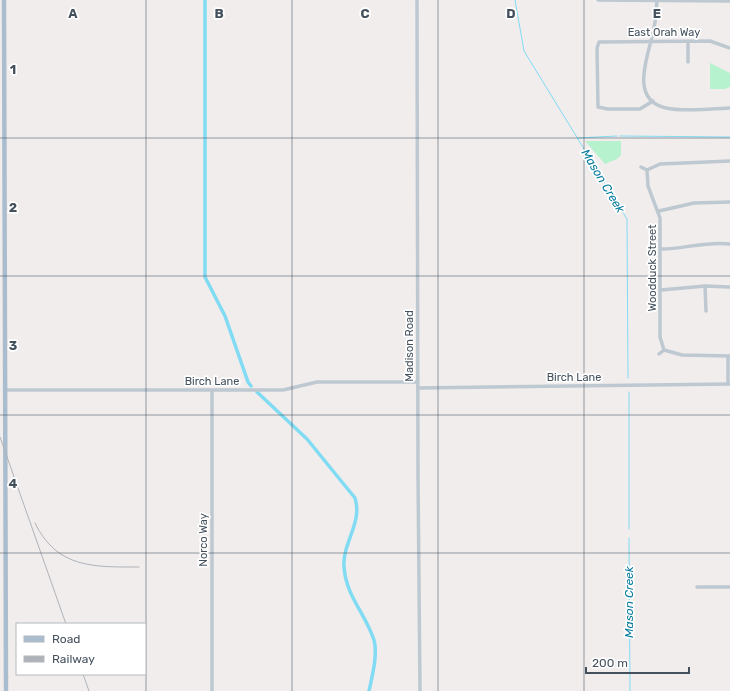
<svg xmlns="http://www.w3.org/2000/svg" width="730" height="691" font-family="Rubik,sans-serif">
	<style>
		.green { fill: #b7f2ce }
		.lines { fill: none; stroke-linecap: round; stroke-linejoin: round }
		.stream { stroke: #80dbf3; stroke-width: 1 }
		.canal { stroke: #80dbf3; stroke-width: 3.5 }
		.minor { stroke: #bdc8d1; stroke-width: 3.5 }
		.major { stroke: #aabdcf; stroke-width: 4.5 }
		.rail { stroke: #afb3b9; stroke-width: 1 }
		.grid { fill: none; stroke: #44515d; stroke-width: 1; stroke-opacity: 0.55 }
		.labels { text-anchor: middle; dominant-baseline: central; stroke-width: 3.5; stroke-linejoin: round; paint-order: stroke }
		.street-label { font-size: 11px; fill: #44515d; stroke: #fff }
		.water-label { font-size: 12px; font-style: italic; fill: #037a9c; stroke: #fff }
		.grid-label { font-size: 13px; text-anchor: middle; font-weight: bold; fill: #44515d; stroke: #fff; stroke-width: 3.5; stroke-linejoin: round; paint-order: stroke }
	</style>
	<rect width="100%" height="100%" fill="#f1eded"/>
	<path class="green" d="M710 63 730 73V87L725 89H710Z
		M585 141H621V155L617 159 605 164Z"/>
	<g class="lines">
		<path class="stream" d="M515 0 524 51 627 219 628 378
			M620 136 730 137
			M578 138 617 136
			M629 392V529
			M629 538 630 691"/>
		<path class="canal" d="M205 0V277L225 316 248 382 251 386
			M257 392 307 439 355 498C363 522 342 544 344 567 346 596 365 613 374 640 378 654 372 677 369 691"/>
		<path class="minor" d="M417 0 418 475 420 691
			M598 0 730 1
			M657 1C656 10 656 19 654 28 650 52 627 99 666 108 682 112 712 109 730 108
			M688 62V41
			M653 101 640 109H608L598 107 597 48 599 42 710 41 730 48
			M641 167 647 170
			M647 170 648 186 660 218V337L664 350
			M647 170 660 164 730 161
			M659 211 694 203 730 202
			M661 249C685 249 706 241 730 244
			M705 286 706 311
			M661 290 705 286 730 287
			M664 350 682 355 730 356
			M659 354 664 350
			M728 356V384
			M418 388 730 384
			M5 390H283L317 382H418
			M212 390V691
			M697 587H730"/>
		<path class="major" d="M4 0 6 691"/>
		<path class="rail" d="M0 437 66 624
			M35 523C57 569 95 567 139 567
			M83 674 89 691"/>
	</g>
	<path class="grid" d="M146 0V691M292 0V691M438 0V691M584 0V691M0 138H730M0 276H730M0 415H730M0 553H730"/>
	<g class="labels">
		<g class="street-label">
			<text x="664" y="32">East Orah Way</text>
			<text transform="translate(652 268) rotate(-90)">Woodduck Street</text>
			<text transform="translate(409 346) rotate(-90)">Madison Road</text>
			<text x="574" y="377">Birch Lane</text>
			<text x="212" y="381">Birch Lane</text>
			<text transform="translate(203 540) rotate(-90)">Norco Way</text>
		</g>
		<g class="water-label">
			<text transform="translate(603 181) rotate(59)">Mason Creek</text>
			<text transform="translate(629 602) rotate(-90)">Mason Creek</text>
		</g>
	</g>
	<g class="grid-label">
		<text x="73" y="18">A</text>
		<text x="219" y="18">B</text>
		<text x="365" y="18">C</text>
		<text x="511" y="18">D</text>
		<text x="657" y="18">E</text>
		<text x="13" y="74">1</text>
		<text x="13" y="212">2</text>
		<text x="13" y="350">3</text>
		<text x="13" y="488">4</text>
	</g>
	<rect x="16" y="623" width="130" height="52" fill="#ffffff" stroke="#b4b9be"/>
	<rect x="24" y="636" width="20" height="6" fill="#aabdcf" stroke="#b4b9be"/>
	<text x="52" y="643" font-size="12" fill="#44515d">Road</text>
	<rect x="24" y="656" width="20" height="6" fill="#afb3b9" stroke="#b4b9be"/>
	<text x="52" y="663" font-size="12" fill="#44515d">Railway</text>
	<path d="M586 667v6h103v-6" fill="none" stroke="#44515d" stroke-width="2"/>
	<text x="592" y="667" font-size="12" fill="#44515d" stroke="#ffffff" stroke-width="3" paint-order="stroke">200 m</text>
</svg>
